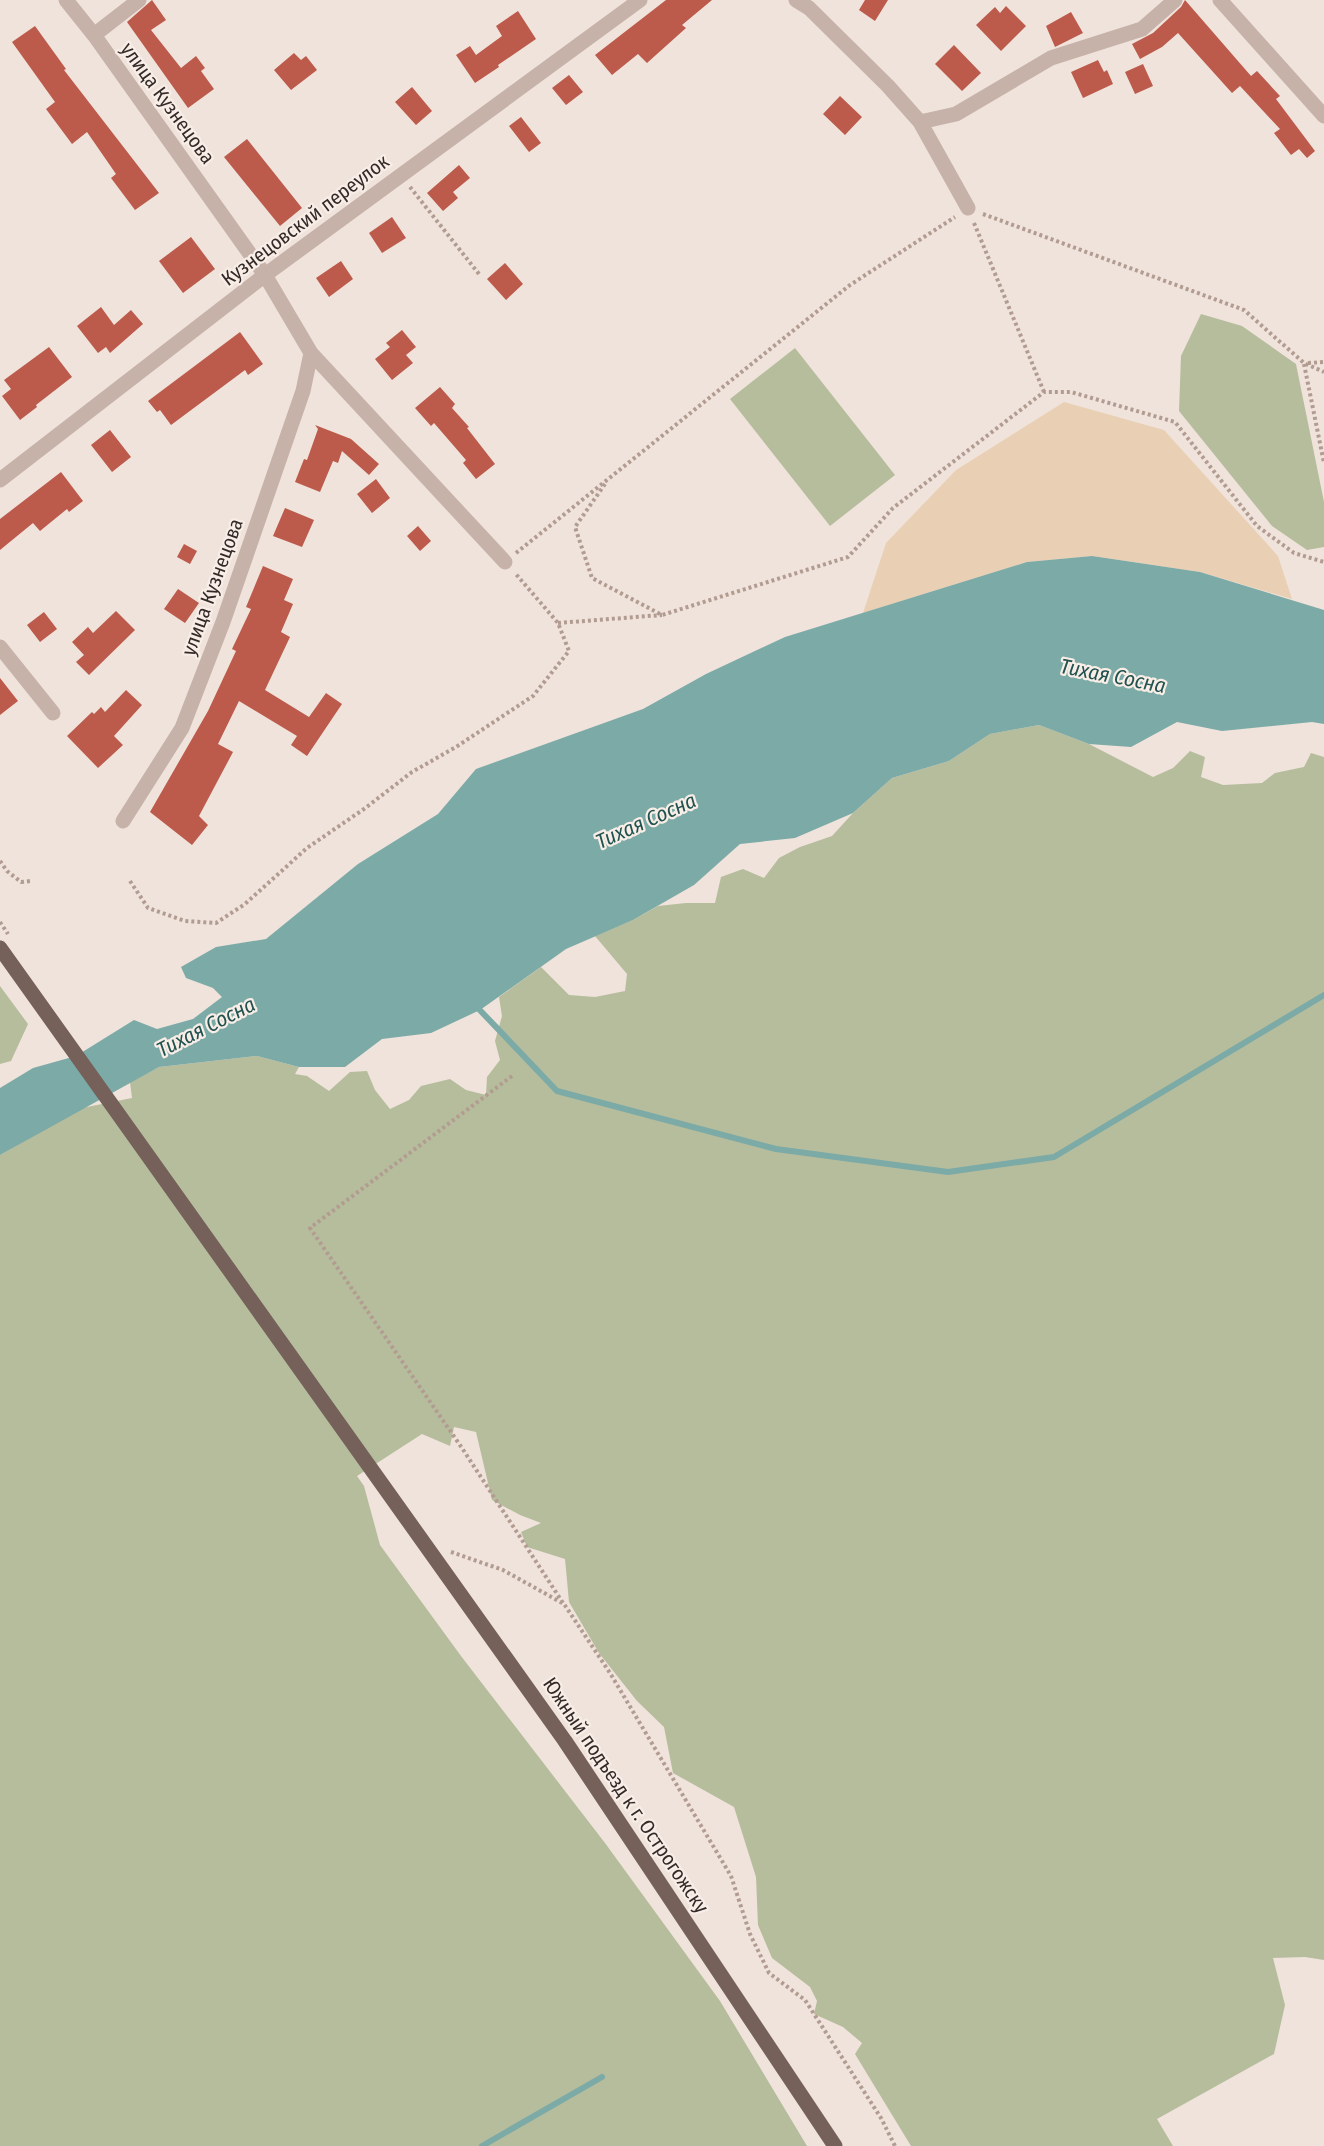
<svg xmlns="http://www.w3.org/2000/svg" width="1324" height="2146" font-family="'Fira Sans Condensed',sans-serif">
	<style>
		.green { fill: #b6bd9c }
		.sand { fill: #e9d0b4 }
		.water { fill: #7caaa7 }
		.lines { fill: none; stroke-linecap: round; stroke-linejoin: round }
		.stream { stroke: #7caaa7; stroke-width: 6 }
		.building { fill: #bc5a4c }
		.path { stroke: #b29c92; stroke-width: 4; stroke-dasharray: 3 3; stroke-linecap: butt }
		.minor { stroke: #c6b2a8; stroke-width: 15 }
		.major { stroke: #75605a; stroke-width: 15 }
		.labels { text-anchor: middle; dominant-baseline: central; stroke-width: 4.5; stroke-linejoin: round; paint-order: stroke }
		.street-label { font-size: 20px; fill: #342a27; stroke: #f8eee7 }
		.water-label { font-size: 21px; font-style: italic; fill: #20524f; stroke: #f8eee7 }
	</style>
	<rect width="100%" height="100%" fill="#efe3db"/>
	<path class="green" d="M1201 314 1242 326 1296 364 1324 502V547L1307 550 1272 526 1179 411 1181 356Z
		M795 348 895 475 830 526 730 399Z
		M1039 725 1089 744 1153 777 1173 768 1190 751 1205 757 1201 777 1223 785 1262 783 1275 773 1304 767 1311 753 1324 757V1960L1305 1957 1273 1958 1285 2005 1274 2054 1157 2119 1173 2146H911L855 2054 862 2043 843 2027 814 2014 817 2001 810 1987 772 1958 758 1925 756 1877 734 1807 673 1773 664 1727 637 1701 599 1653 569 1602 565 1559 527 1547 521 1532 541 1523 520 1515 492 1500 476 1432 454 1427 450 1446 422 1434 357 1476 364 1486 380 1545 461 1656 605 1843 720 2001 807 2146H0V1155L82 1108 132 1098 130 1082 159 1067 257 1056 299 1067 295 1074 307 1076 329 1091 350 1072 367 1071 375 1090 390 1109 409 1100 421 1086 450 1079 466 1090 486 1095 487 1077 500 1060 495 1041 502 1016 499 997 541 967 569 995 595 997 625 991 627 974 595 936 633 920 658 906 686 903H715L721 877 743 869 764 878 779 858 800 847 832 836 853 813 892 778 949 761 990 734Z
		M0 986 28 1024 11 1061 0 1064Z"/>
	<path class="sand" d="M1064 402 1164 430 1278 556 1292 599 1200 572 1092 556 1027 562 863 613 886 543 956 470Z"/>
	<path class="water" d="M1092 556 1200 572 1324 610V724L1312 722 1222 731 1177 722 1131 747 1089 744 1039 725 990 734 949 761 892 778 853 813 795 838 740 844 694 885 633 920 566 949 480 1010 431 1033 382 1039 345 1067H299L257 1056 159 1067 0 1155V1088L33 1068 76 1056 134 1020 157 1029 193 1019 222 997 213 988 186 978 181 967 216 947 266 939 358 864 438 814 476 769 643 709 706 674 785 637 1027 562Z"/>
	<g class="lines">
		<path class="stream" d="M475 1005 557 1091 776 1149 948 1172 1054 1157 1324 995
			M482 2146 602 2077"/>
	</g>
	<path class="building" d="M152 0 166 20 151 30 181 68 196 56 205 68 201 71 214 89 188 108 127 22Z
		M666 0H712L682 25 686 28 647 63 638 54 612 75 595 55Z
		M865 0H888L875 21 859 10Z
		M1185 0 1251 76 1257 71 1280 96 1276 99 1315 151 1307 158 1299 149 1291 155 1274 133 1280 129 1240 86 1232 93 1178 33 1162 47 1140 59 1132 44 1153 33 1181 7Z
		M1006 6 1026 26 1001 51 976 25 995 7 1000 13Z
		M518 11 536 39 498 65 499 67 475 83 456 55 470 46 476 55 502 36 496 26Z
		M1071 12 1083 33 1055 47 1046 26Z
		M35 26 66 69 64 70 159 193 135 210 111 178 116 174 87 132 72 144 46 109 55 102 12 42Z
		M954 45 981 73 962 91 935 64Z
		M294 53 301 60 306 56 317 70 291 90 274 70Z
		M1098 60 1104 72 1107 70 1113 84 1083 98 1071 72Z
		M1143 64 1153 86 1135 94 1125 72Z
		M569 75 583 92 566 105 552 88Z
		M412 87 432 111 416 125 395 102Z
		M840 96 862 117 845 135 823 114Z
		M521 117 541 143 529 152 509 126Z
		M247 139 302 208 280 226 224 157Z
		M459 165 470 178 453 192 458 198 443 211 427 193Z
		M392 217 406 238 382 253 369 233Z
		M191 237 215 269 183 293 159 261Z
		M341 261 353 279 329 297 316 278Z
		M505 263 523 284 506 300 487 279Z
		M101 307 114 325 131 310 143 324 110 353 106 347 98 353 77 326Z
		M402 330 416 347 406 355 413 363 392 380 375 359 390 347 386 343Z
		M240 332 263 364 248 375 245 370 171 425 160 410 157 412 148 401Z
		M49 347 72 377 36 405 37 407 20 420 2 396 11 389 4 380Z
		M440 387 455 404 452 408 469 427 467 428 495 464 476 479 463 463 466 460 434 423 431 426 415 408Z
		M315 425 351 439 379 464 369 475 342 451 338 463 333 461 320 492 295 482 304 459 307 460 318 429Z
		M110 430 131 457 112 472 91 445Z
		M61 472 83 501 69 512 67 509 40 531 33 523 0 550V519Z
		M376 479 390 498 372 513 357 494Z
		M285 508 314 520 302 547 273 536Z
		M418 526 431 541 420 551 407 536Z
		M184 544 197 551 190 564 177 557Z
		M263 566 293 579 284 600 293 604 281 632 290 637 265 690 309 717 326 693 342 704 307 756 291 745 297 736 239 701 218 744 233 752 199 816 208 825 192 845 150 812 208 711 236 651 232 649 251 609 246 607Z
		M178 589 199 603 185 623 164 609Z
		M116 611 135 630 89 675 76 662 84 655 72 642 88 627 93 633Z
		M44 612 57 629 40 642 27 625Z
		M0 678 18 701 0 715Z
		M126 690 142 705 114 736 123 745 98 768 67 736 92 712 94 714 101 707 105 712Z"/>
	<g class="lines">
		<path class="path" d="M410 187 479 274
			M983 214 1244 310 1304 363 1324 372
			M974 223 1044 392
			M1308 363 1324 362
			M1304 364 1324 463
			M605 484 575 527 592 578 662 615 848 557 893 508 1044 392H1071L1175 422 1257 526 1294 553 1324 562
			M516 553 850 285 955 217
			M558 623 662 615
			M0 861 7 871 21 882 31 881
			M130 881 148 908 185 921 216 923 245 904 307 848 364 809 412 772 456 747 533 696 569 651 558 623 515 573
			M0 922 8 934
			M512 1076 310 1228 462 1448 563 1603
			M451 1552 503 1570 564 1604 610 1673 731 1876 750 1934 769 1973 805 2000 881 2118 895 2146"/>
		<path class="minor" d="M66 0 94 35 265 275 311 353 505 562
			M796 0 809 8 888 86 920 122 968 208
			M1220 0 1324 116
			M94 35 139 0
			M920 122 956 114 1051 58 1142 29 1175 0
			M0 480 265 275 640 0
			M0 647 53 713
			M123 821 182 728 223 622 303 391 311 353"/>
		<path class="major" d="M0 948 565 1741 835 2146"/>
	</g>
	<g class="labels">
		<g class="street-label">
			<text transform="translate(168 103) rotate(54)">улица Кузнецова</text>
			<text transform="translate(305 220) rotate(-37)">Кузнецовский переулок</text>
			<text transform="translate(212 587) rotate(-70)">улица Кузнецова</text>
			<text transform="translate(626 1795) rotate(56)">Южный подъезд к г. Острогожску</text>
		</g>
		<g class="water-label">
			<text transform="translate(1113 676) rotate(11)">Тихая Сосна</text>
			<text transform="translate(646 821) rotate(-24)">Тихая Сосна</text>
			<text transform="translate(206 1027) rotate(-27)">Тихая Сосна</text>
		</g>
	</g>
</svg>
